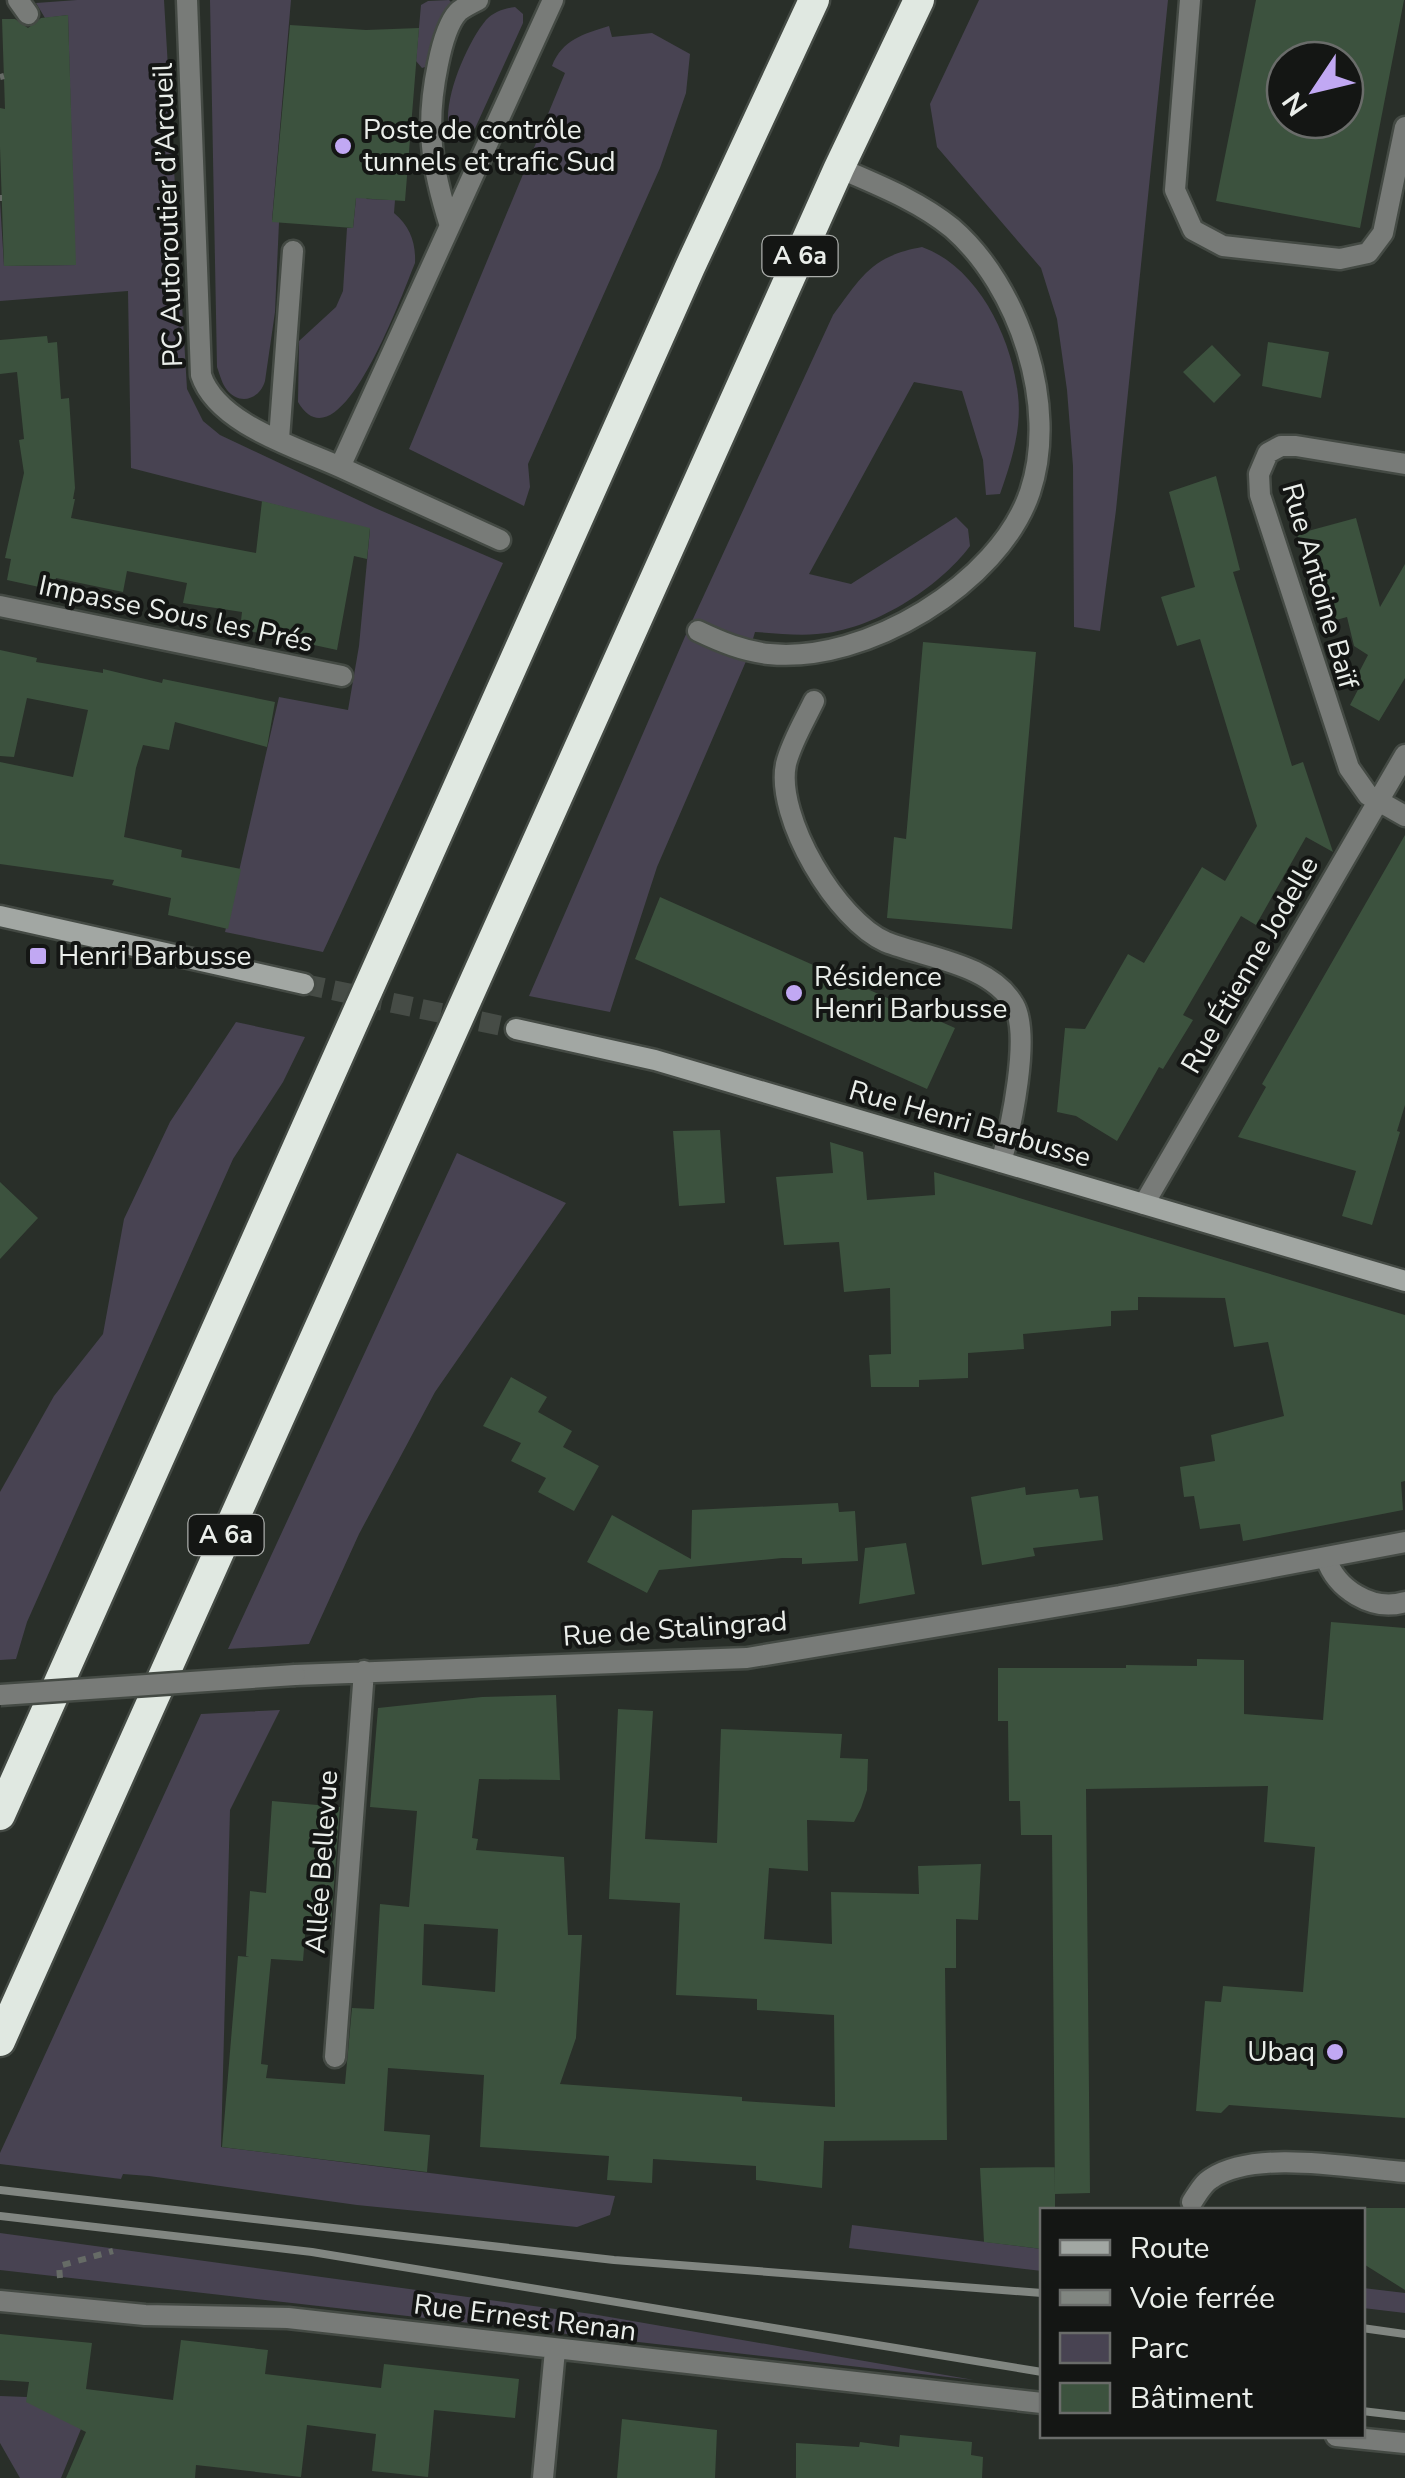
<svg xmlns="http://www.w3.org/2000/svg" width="1405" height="2478" font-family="'Nunito Sans',sans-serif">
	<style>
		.green { fill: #484352 }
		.building { fill: #3c523e; fill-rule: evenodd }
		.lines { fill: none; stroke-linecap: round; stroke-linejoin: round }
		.secondary-tunnel { stroke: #464c46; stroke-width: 20; stroke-dasharray: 20 10; stroke-linecap: butt }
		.lane-casing { stroke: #444a44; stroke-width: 25 }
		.street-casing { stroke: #444a44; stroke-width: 25 }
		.secondary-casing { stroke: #444a44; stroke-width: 25 }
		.highway-casing { stroke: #444a44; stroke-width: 35 }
		.path { stroke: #666b66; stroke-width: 6; stroke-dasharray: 8 8; stroke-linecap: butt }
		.lane { stroke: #787b78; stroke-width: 20 }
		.street { stroke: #787b78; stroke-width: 20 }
		.secondary { stroke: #a2a7a3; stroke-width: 20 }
		.highway { stroke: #e0e8e1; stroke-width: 30 }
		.rail { stroke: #818681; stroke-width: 8 }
		.street-bridge-casing { stroke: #444a44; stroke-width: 25; stroke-linecap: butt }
		.street-bridge { stroke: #787b78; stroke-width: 20 }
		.poi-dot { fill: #c1a8f3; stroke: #141614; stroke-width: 4 }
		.labels { text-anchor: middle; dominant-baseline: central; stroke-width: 8; stroke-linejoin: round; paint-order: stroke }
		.shield { fill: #141614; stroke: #aaadaa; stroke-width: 2.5 }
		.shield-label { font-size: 25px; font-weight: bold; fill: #eaeeea }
		.poi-label { font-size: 28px; fill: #eaeeea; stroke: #141614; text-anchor: start }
		.street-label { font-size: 28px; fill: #eaeeea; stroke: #141614 }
	</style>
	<rect width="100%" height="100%" fill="#292f29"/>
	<path class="green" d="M77 0H164L187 389 203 421 220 435 375 508 503 563 323 952 225 932 279 697 348 710 359 646 370 529 131 468 128 291 0 301V201L4 266 75 265 68 15 45 18 36 3Z
		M210 0H291L272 220 279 222 275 312 265 381C260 399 240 406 227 390 222 384 220 375 217 367Z
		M449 0 453 4 428 66 422 68 416 61 421 5 428 1Z
		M979 0H1168L1116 510 1100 631 1074 627 1073 466 1067 390 1057 319 1041 268 937 147 930 104Z
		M515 7 523 14V23L472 135 466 142 453 141C436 112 466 44 486 20 493 12 505 8 515 7Z
		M609 26 612 37 652 33 690 54 686 93 660 168 528 464 530 487 524 506 409 449 565 73 552 66C562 40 583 34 609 26Z
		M357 189 367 199 395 200 394 213C410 226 416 243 415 263 405 286 340 473 298 402L299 341 336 307 343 291 347 228H353Z
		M922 247C978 267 1012 338 1018 395 1022 429 1011 463 1000 494L986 495 983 460 962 391 914 382 809 574 851 584 956 517 968 529 970 546C939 588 871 631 817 634 797 636 775 633 755 632L747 659 657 867 610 1012 529 996 687 632 833 315C862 276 872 256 922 247Z
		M236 1022 305 1037 283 1082 233 1159 27 1622 16 1659 0 1660V1492L54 1396 103 1334 124 1219 170 1122Z
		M457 1153 566 1203 435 1392 359 1534 309 1644 228 1649Z
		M280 1710 230 1810 221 2147 615 2196 610 2215 577 2227 357 2205 149 2176 123 2174 121 2179 0 2164V2153L201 1714Z
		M852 2225 1042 2249V2271L849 2248Z
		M0 2233 592 2314 974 2380 0 2270Z
		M1363 2288 1405 2293V2313L1363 2308Z
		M0 2396 27 2397 81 2429 61 2478H20L0 2443Z"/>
	<path class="building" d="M1256 0H1404L1360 228 1216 201ZM1285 60H1345V120H1285Z
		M68 15 76 265 4 266 0 147V108L5 109 2 19H15L28 28 41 18Z
		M290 25 366 30 419 28 405 201 356 198 353 228 272 222Z
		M47 336 48 343 57 342 61 399 69 398 75 488 73 499H75L71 518 256 553 262 501 370 528 367 559 354 556 337 650 240 629 242 612 183 603 187 583 127 571 123 592 56 578 53 590 7 580 11 559 5 558 24 473 19 440 24 439 17 372 0 374V340Z
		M1268 342 1329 352 1321 398 1262 386Z
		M1212 345 1241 375 1214 403 1183 372Z
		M1216 476 1240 570 1233 572 1292 766 1303 762 1333 852 1306 837 1256 925 1241 916 1183 1015 1193 1020 1163 1069 1159 1067 1117 1141 1076 1116 1057 1112 1065 1028 1085 1029 1128 954 1144 963 1202 867 1225 881 1257 826 1200 639 1177 646 1161 597 1195 587 1169 492Z
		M1356 518 1380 607 1405 564V678L1379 721 1350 705 1362 682 1356 678 1368 655 1354 646 1347 617 1336 620 1324 580 1313 583 1297 534Z
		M923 642 1036 652 1012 929 887 918 894 837 906 839Z
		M0 650 37 658 36 662 103 673V669L162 683 163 679 275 702 267 747 175 722 169 750 143 745 136 768 124 837 182 850 181 857 241 869 228 929 168 915 171 898 112 885 114 880 0 864V762L73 777 88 710 27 698 14 757 0 756Z
		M1405 835V1105L1397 1131 1400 1132 1372 1225 1342 1216 1356 1171 1238 1137 1266 1087 1262 1084Z
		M660 897 955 1028 927 1089 635 959Z
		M720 1130 725 1203 679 1206 673 1131Z
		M830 1142 863 1152 867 1200 935 1195 934 1172 1405 1315V1481L1401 1482 1403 1510 1243 1541 1240 1524 1200 1529 1194 1496 1184 1497 1180 1467 1215 1461 1211 1435 1284 1416 1268 1342 1234 1347 1225 1298 1138 1297V1310L1111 1311V1326L1023 1334 1024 1349 968 1353V1378L919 1380V1387H871L869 1355 891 1354 890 1288 844 1292 839 1242 784 1245 776 1177 833 1173Z
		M0 1182 38 1218 0 1259Z
		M511 1377 547 1397 538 1412 572 1431 563 1447 599 1466 574 1511 538 1492 546 1478 511 1461 521 1443 483 1426Z
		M1025 1487 1026 1495 1078 1489 1080 1498 1098 1496 1103 1540 1033 1548 1035 1556 982 1565 971 1497Z
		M838 1503 839 1512 855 1511 858 1561 802 1564V1558H782L659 1570 647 1593 587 1562 612 1515 691 1559 692 1510Z
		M906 1543 915 1594 859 1604 865 1548Z
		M1331 1622 1405 1628V2118L1229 2105 1221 2113 1196 2111 1205 2001 1221 2002 1223 1986 1303 1992 1315 1847 1264 1842 1268 1786 1086 1789 1090 2193 1055 2194 1052 1835H1021L1020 1801H1009L1008 1721H998V1668H1126V1665L1197 1666V1659L1244 1660V1714L1323 1720Z
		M556 1695 560 1780 479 1779 472 1838 478 1839 476 1850 564 1857 568 1935H582L576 2038 560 2084 742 2097V2101L835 2107 834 2015 757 2010V1999L676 1995 680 1903 609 1899 618 1709 653 1711 645 1839 717 1843 721 1729 842 1734 840 1758 868 1759 867 1790 861 1808 854 1822 807 1820 808 1871 769 1868 764 1939 832 1944 831 1892 919 1894 918 1866 981 1864 978 1920 956 1919V1968H945L947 2140 824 2141 822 2188 756 2180V2166L653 2159 652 2183 607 2180 609 2156 480 2147 484 2075 388 2068 384 2131 430 2135 427 2172 222 2147 238 1956 249 1957 246 1956 250 1891 266 1893 272 1801 340 1807 331 1925 306 1923 303 1961 271 1959 261 2064 268 2065 266 2078 345 2084 352 2008 374 2009 380 1904 409 1907 417 1811 370 1807 378 1708 482 1697ZM424 1924 498 1929 495 1992 422 1985Z
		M1055 2167V2210H1042V2249L984 2242 980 2168Z
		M1362 2208H1405V2290L1362 2263Z
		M0 2334 92 2343 86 2389 173 2400 181 2340 268 2350 265 2374 381 2388 384 2364 519 2379 515 2418 434 2410 428 2477 372 2471 376 2434 307 2425 301 2477 196 2465 195 2478H66L86 2432 26 2402 29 2382 0 2380Z
		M622 2419 717 2430 715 2478H617Z
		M900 2435 972 2442 971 2455 983 2457 982 2478H796V2443L859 2447 860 2442 899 2447Z"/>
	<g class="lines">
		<path class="secondary-tunnel" d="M304 984 516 1029"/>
		<defs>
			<path id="lane" d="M18 0 28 14
				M187 0 201 375C217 424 296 447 340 467
				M1190 0 1175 190 1193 230 1223 246 1340 259 1368 253 1383 233 1405 127
				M450 226C431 166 425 126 438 64 441 49 447 24 458 12 462 8 472 3 478 0
				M279 439 293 251
				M500 540 340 467 553 0
				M698 631C721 642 743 651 769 654 865 664 999 584 1030 492 1059 406 1019 286 952 228 919 201 878 185 839 168
				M814 701C805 720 791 743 786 764 775 817 837 921 886 942 927 958 991 964 1014 1005 1031 1035 1011 1128 1001 1162
				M1326 1558C1336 1589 1372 1612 1405 1602"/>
			<path id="street" d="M1405 464 1296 446H1281L1268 453 1259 474 1260 495 1349 768 1368 795 1405 816
				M0 606 342 676
				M1144 1204 1405 755
				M295 1675 747 1658 1120 1596 1405 1542
				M335 2057 364 1671
				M1192 2202C1198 2193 1203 2183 1212 2178 1257 2149 1351 2168 1405 2172
				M0 2301 145 2315 288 2318 1042 2403
				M1336 2436 1405 2443
				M543 2478 555 2350"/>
			<path id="secondary" d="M0 916 304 984
				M516 1029 655 1060 1405 1281"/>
			<path id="highway" d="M0 1815 690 267 814 0
				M0 2041 839 168 919 0"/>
		</defs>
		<use href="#lane" class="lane-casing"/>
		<use href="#street" class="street-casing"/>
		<use href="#secondary" class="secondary-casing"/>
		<use href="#highway" class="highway-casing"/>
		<path class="path" d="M0 77 4 76
			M0 198H2
			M60 2278 59 2266 113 2251"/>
		<use href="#lane" class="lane"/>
		<use href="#street" class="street"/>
		<use href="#secondary" class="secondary"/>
		<use href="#highway" class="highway"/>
		<path class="rail" d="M0 2190 614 2260 1042 2293
			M0 2216 312 2252 1042 2372
			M1362 2328 1405 2334
			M1362 2411 1405 2416"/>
		<defs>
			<path id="street-bridge" d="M0 1695 295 1675"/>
		</defs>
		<use href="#street-bridge" class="street-bridge-casing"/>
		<use href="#street-bridge" class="street-bridge"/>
	</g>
	<g class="poi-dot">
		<circle cx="343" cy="146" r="10"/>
		<rect x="28" y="946" width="20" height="20" rx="5"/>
		<circle cx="794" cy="993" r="10"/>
		<circle cx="1335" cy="2052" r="10"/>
	</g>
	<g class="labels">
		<g class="shield">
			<rect x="762.5" y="236" width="75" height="40" rx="8"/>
			<rect x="188.5" y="1515" width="75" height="40" rx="8"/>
		</g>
		<g class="shield-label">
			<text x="800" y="256">A 6a</text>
			<text x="226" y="1535">A 6a</text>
		</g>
		<g class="poi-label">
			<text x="363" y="130">Poste de contrôle<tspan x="363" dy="32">tunnels et trafic Sud</tspan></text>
			<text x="58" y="956">Henri Barbusse</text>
			<text x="814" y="977">Résidence<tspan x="814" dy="32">Henri Barbusse</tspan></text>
			<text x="1315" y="2052" text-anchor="end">Ubaq</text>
		</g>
		<g class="street-label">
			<text transform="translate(168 215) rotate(-92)">PC Autoroutier d’Arcueil</text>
			<text transform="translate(1320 586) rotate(74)">Rue Antoine Baïf</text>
			<text transform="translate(176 614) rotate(12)">Impasse Sous les Prés</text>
			<text transform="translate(1250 965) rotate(-60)">Rue Étienne Jodelle</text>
			<text transform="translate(970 1124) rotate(16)">Rue Henri Barbusse</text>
			<text transform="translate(675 1629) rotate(-4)">Rue de Stalingrad</text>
			<text transform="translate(322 1862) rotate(-86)">Allée Bellevue</text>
			<text transform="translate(525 2318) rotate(7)">Rue Ernest Renan</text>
		</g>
	</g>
	<rect x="1040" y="2208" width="325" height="230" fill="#141614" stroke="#6a6c6a" stroke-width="2.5"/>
	<rect x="1060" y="2240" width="50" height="15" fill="#a2a7a3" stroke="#6a6c6a" stroke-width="2.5"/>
	<text x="1130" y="2258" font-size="30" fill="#eaeeea">Route</text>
	<rect x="1060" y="2290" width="50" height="15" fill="#818681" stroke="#6a6c6a" stroke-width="2.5"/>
	<text x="1130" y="2308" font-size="30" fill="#eaeeea">Voie ferrée</text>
	<rect x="1060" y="2333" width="50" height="30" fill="#484352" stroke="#6a6c6a" stroke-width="2.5"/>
	<text x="1130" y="2358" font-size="30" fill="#eaeeea">Parc</text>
	<rect x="1060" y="2383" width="50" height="30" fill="#3c523e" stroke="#6a6c6a" stroke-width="2.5"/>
	<text x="1130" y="2408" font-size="30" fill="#eaeeea">Bâtiment</text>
	<g transform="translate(1315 90) rotate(235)"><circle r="48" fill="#141614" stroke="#6a6c6a" stroke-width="2.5"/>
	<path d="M0-8L18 38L0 25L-18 38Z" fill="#c1a8f3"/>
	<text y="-15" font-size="28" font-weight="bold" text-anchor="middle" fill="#eaeeea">N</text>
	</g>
</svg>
